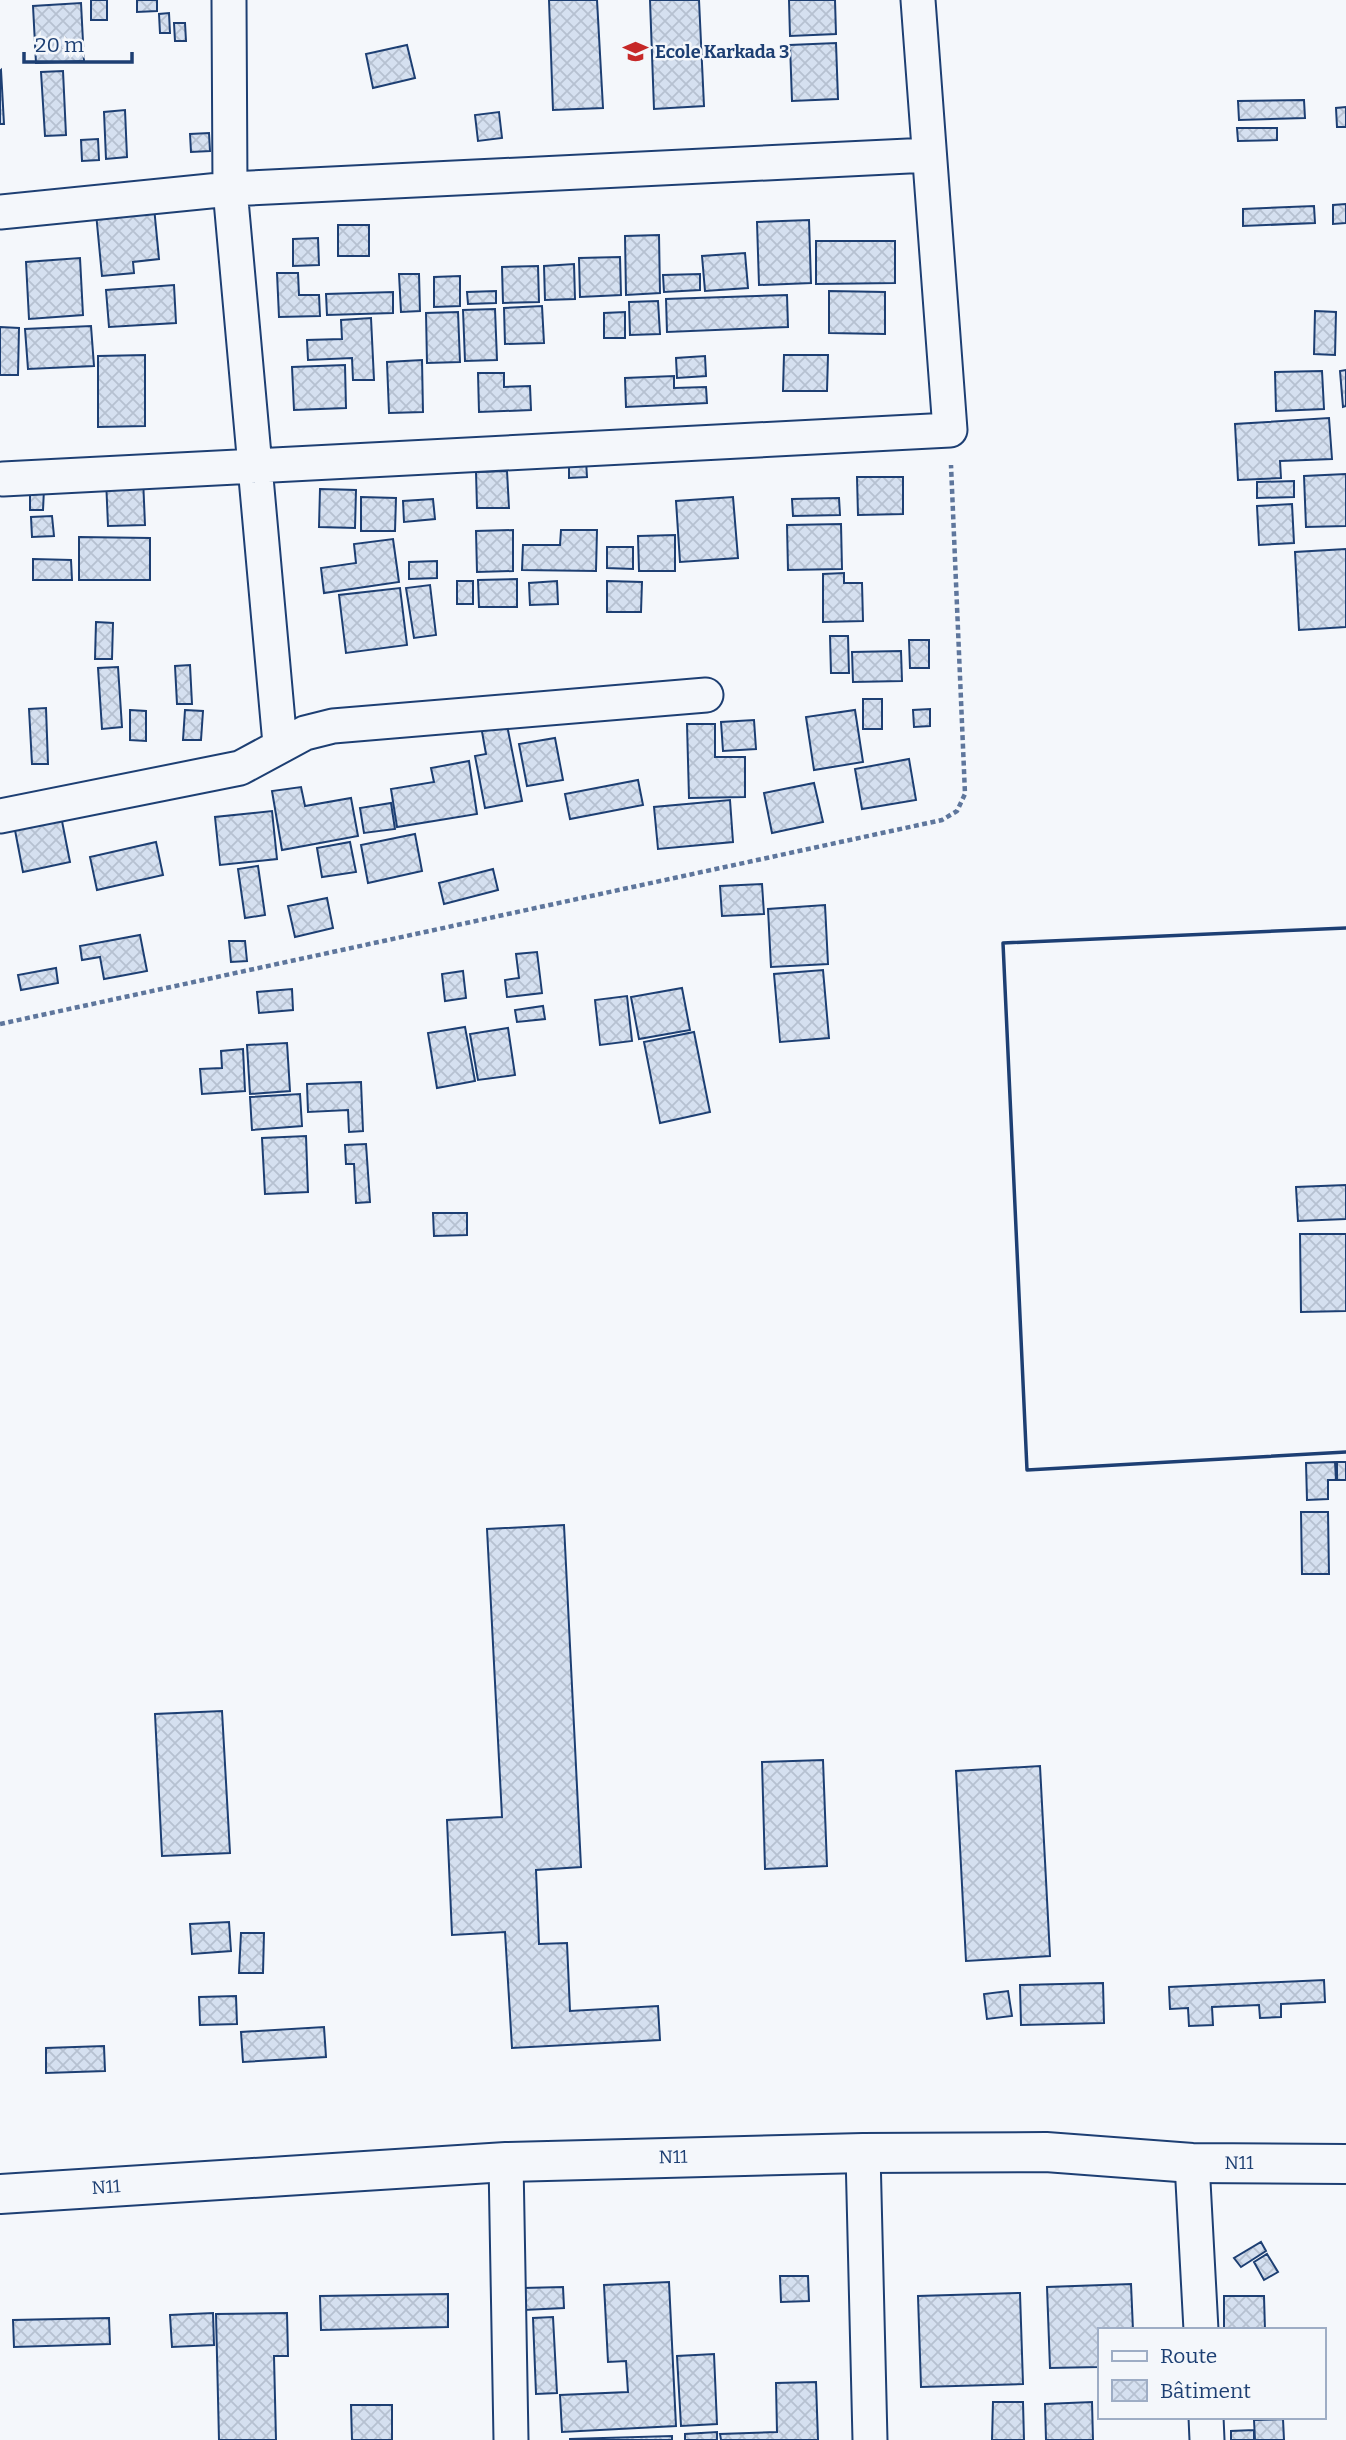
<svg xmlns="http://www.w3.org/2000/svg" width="1346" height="2440" font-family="Bitter,serif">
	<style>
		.building { fill: url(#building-cross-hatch); stroke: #1d3f73; stroke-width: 2 }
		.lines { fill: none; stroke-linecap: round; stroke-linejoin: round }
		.street-casing { stroke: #1d3f73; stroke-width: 37 }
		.primary-casing { stroke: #1d3f73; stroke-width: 42 }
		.path { stroke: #5e769c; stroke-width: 4.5; stroke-dasharray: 5 3.5; stroke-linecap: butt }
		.street { stroke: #f4f7fb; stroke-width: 33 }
		.primary { stroke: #f4f7fb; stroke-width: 38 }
		.wall { stroke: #1d3f73; stroke-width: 3.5 }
		.labels { text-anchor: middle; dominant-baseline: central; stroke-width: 5; stroke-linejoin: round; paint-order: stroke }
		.poi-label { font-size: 18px; font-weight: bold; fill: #1d3f73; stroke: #f4f7fb; text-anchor: start }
		.street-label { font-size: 18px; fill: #1d3f73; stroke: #f4f7fb }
	</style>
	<defs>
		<pattern id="building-cross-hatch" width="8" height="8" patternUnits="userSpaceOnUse" patternTransform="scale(1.75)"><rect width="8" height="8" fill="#d5e0f0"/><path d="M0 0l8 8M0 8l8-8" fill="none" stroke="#b6c1d1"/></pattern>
	</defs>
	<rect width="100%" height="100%" fill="#f4f7fb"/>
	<path class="building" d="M91 0H107V20H91Z
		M137 0H157V11L137 12Z
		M549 0H597L603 108 553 110Z
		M650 0H699L704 106 654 109Z
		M789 0H835L836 34 790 36Z
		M81 3 84 61 36 63 33 6Z
		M169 13 170 33H160L159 14Z
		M174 23H185L186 41H175Z
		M836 43 838 99 792 101 790 45Z
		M407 45 415 78 373 88 366 54Z
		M1 70 4 124H0V71Z
		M63 71 66 135 45 136 41 72Z
		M1304 100 1305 118 1239 120 1238 101Z
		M1346 107V127H1337L1336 108Z
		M125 110 127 157 106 159 104 112Z
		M499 112 502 138 478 141 475 115Z
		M1237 128H1277V140L1238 141Z
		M209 133 210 151 191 152 190 134Z
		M98 139 99 160 82 161 81 140Z
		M1346 204V223L1333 224V205Z
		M1314 206 1315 223 1243 226V209Z
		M154 207 159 259 133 262 134 273 102 276 96 213Z
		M809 220 811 283 759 285 757 222Z
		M338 225H369V256H338Z
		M659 235 660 293 626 295 625 236Z
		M318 238 319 265 293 266V239Z
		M816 241H895V283L816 284Z
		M745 253 748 288 705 291 702 256Z
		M620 257 621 295 580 297 579 258Z
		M80 258 83 315 29 319 26 262Z
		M574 264 575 299 545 300 544 266Z
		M538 266 539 302 503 303 502 267Z
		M277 273H298L299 295H319L320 316 279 317Z
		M399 274H419L420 311 401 312Z
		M700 274V290L664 292 663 275Z
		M460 276V306L434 307V277Z
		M174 285 176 323 109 327 106 290Z
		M496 291V303L468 304 467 292Z
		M829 291 885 292V334L829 333Z
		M393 292V313L327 315 326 294Z
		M787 295 788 327 667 332 666 299Z
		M658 301 660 334 630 335 629 302Z
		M542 306 544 343 505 344 504 308Z
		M495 309 497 360 465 361 463 310Z
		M1315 311 1336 312 1335 355 1314 354Z
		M458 312 460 362 427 363 426 313Z
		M625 312V338H604V313Z
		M371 318 374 380H353L352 358 308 360 307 340 342 339 341 320Z
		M91 326 94 366 28 369 25 329Z
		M0 327 19 328 18 375H0Z
		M145 355V426L98 427V356Z
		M784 355H828L827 391H783Z
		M705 356 706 376 677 378 676 358Z
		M422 360 423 412 389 413 387 362Z
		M345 365 346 408 294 410 292 367Z
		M1346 370V406L1343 407 1340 371Z
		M1322 371 1324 409 1276 411 1275 372Z
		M478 373H504V387L530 386 531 410 479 412Z
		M674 376V388L706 387 707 403 626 407 625 378Z
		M1329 418 1332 459 1280 461 1281 478 1238 480 1235 424Z
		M569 460H586L587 477 569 478Z
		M507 471 509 508H477L476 472Z
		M1346 474V526L1306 527 1304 476Z
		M857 477H903V514L858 515Z
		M143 478 145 525 108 526 106 479Z
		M1294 481V497L1257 498V482Z
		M30 489H44L43 510H30Z
		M320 489 356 490 355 528 319 527Z
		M361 497 396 498 395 531H361Z
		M733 497 738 558 680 562 676 501Z
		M839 498 840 515 793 516 792 499Z
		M433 499 435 519 404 522 403 501Z
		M1292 504 1294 543 1259 545 1257 506Z
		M52 516 54 536 32 537 31 517Z
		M841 524 842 569 788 570 787 525Z
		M513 530V571L477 572 476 531Z
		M561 530H597L596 571 522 570 523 545H560Z
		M675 535V571H639L638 536Z
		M79 537 150 538V580H79Z
		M393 539 399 582 324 593 321 568 356 563 354 544Z
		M607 547H633V569L607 568Z
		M1346 549V627L1299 630 1295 552Z
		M33 559 71 560 72 580H33Z
		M437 561V578L409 579V562Z
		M844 573V583H862L863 621 823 622V574Z
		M517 579V607H479L478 580Z
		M457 581H473V604H457Z
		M557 581 558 604 530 605 529 583Z
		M607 581 642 582 641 612H607Z
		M430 585 436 635 414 638 406 588Z
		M400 588 407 645 346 653 339 595Z
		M96 622 113 623 112 659H95Z
		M830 636H848L849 673H831Z
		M909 640H929V668H910Z
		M901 651 902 681 853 682 852 652Z
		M190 665 192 704H177L175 666Z
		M118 667 122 727 102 729 98 668Z
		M863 699H882V729H863Z
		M46 708 48 764H32L29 709Z
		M930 709V726L914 727 913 710Z
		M130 710 146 711V741L130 740Z
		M185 710 203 711 201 740H183Z
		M855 710 863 762 814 770 806 717Z
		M506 720 522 801 485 808 475 756 486 754 481 726Z
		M754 720 756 749 723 751 721 722Z
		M687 724H715V757H745V797L689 798Z
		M555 738 563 780 527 786 519 744Z
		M909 759 916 800 862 809 855 769Z
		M469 761 477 814 397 827 391 789 434 782 431 768Z
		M638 780 643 805 570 819 565 794Z
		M814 783 823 822 772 833 764 793Z
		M301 787 305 806 351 798 358 836 282 850 272 791Z
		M730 800 733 842 658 849 654 807Z
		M391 803 395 829 364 833 360 808Z
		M272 811 277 859 220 865 215 817Z
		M61 816 70 862 23 872 14 825Z
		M415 834 422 871 368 883 361 845Z
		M156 842 163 875 97 890 90 857Z
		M350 842 356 872 322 877 317 848Z
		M258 866 265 915 245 918 238 869Z
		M493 869 498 890 444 904 439 883Z
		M762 884 764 914 722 916 720 886Z
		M327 898 333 928 295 937 288 906Z
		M825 905 828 964 771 967 768 909Z
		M140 935 147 971 104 979 100 957 82 960 80 946Z
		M229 941H245L247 961 231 962Z
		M537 952 542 993 507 997 505 980 519 978 516 954Z
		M56 968 58 983 21 990 18 975Z
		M823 970 829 1038 780 1042 774 974Z
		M463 971 466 998 445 1001 442 974Z
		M682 988 690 1030 639 1039 631 997Z
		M292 989 293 1010 259 1013 257 992Z
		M627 996 632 1041 600 1045 595 1000Z
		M543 1006 545 1019 517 1022 515 1010Z
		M465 1027 475 1081 437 1088 428 1033Z
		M508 1028 515 1075 478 1080 470 1034Z
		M694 1032 710 1112 660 1123 644 1042Z
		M287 1043 290 1091 250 1094 247 1045Z
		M243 1049 245 1091 202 1094 200 1069 222 1068 221 1051Z
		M361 1082 363 1131 349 1132 348 1110 308 1112 307 1084Z
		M300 1094 302 1126 252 1130 250 1097Z
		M306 1136 308 1192 265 1194 262 1138Z
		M366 1144 370 1202 356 1203 354 1164H346L345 1145Z
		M1346 1185V1219L1298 1221 1296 1187Z
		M433 1213H467V1235L434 1236Z
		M1300 1234H1346V1311L1301 1312Z
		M1335 1462 1336 1480H1328V1499L1307 1500 1306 1463Z
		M1337 1462H1346V1480H1337Z
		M1301 1512H1328L1329 1574H1302Z
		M564 1525 581 1867 536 1870 539 1944 567 1943 570 2011 658 2006 660 2040 512 2048 505 1932 452 1935 447 1820 502 1817 487 1529Z
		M222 1711 230 1853 162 1856 155 1714Z
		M823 1760 827 1866 765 1869 762 1762Z
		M1040 1766 1050 1956 966 1961 956 1771Z
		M229 1922 231 1951 192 1954 190 1924Z
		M241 1933H264L263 1973H239Z
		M1324 1980 1325 2002 1281 2004V2017L1260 2018 1259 2005 1212 2007 1213 2025 1189 2026 1188 2008 1170 2009 1169 1987Z
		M1103 1983 1104 2023 1021 2025 1020 1985Z
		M1008 1991 1012 2016 987 2019 984 1994Z
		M236 1996 237 2024 200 2025 199 1997Z
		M324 2027 326 2057 243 2062 241 2032Z
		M104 2046 105 2071 46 2073V2048Z
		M1261 2242 1266 2251 1241 2267 1234 2258Z
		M1267 2254 1278 2272 1264 2280 1254 2262Z
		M780 2276H808L809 2301 781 2302Z
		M669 2282 676 2426 562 2432 560 2395 628 2392 626 2361 608 2362 604 2285Z
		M1131 2284 1133 2330H1099V2367L1050 2368 1047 2287Z
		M563 2287 564 2308 524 2310 523 2288Z
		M1020 2293 1023 2384 921 2387 918 2296Z
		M448 2294V2327L321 2330 320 2296Z
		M1224 2296H1264L1265 2330H1224Z
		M213 2313 214 2345 172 2347 170 2315Z
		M287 2313 288 2356H274L276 2440H219L216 2314Z
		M553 2317 557 2393 536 2394 533 2318Z
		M109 2318 110 2344 14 2347 13 2320Z
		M714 2354 717 2424 681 2426 677 2356Z
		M816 2382 818 2440H721L720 2434 777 2432 776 2383Z
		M993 2402H1023L1024 2440H992Z
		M1092 2402 1093 2440H1046L1045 2404Z
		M351 2405H392V2440H352Z
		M1283 2419 1284 2440H1255L1254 2420Z
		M1254 2430V2440H1231V2431Z
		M717 2432V2440H685V2434Z
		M672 2436V2440L569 2439Z"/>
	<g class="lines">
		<defs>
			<path id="street" d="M229 0 230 189 280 744
				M0 212 230 189 929 155
				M3 479 950 430 918 0
				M0 816 240 768 305 733 333 726 706 695
				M863 2153 870 2440
				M506 2162 511 2440
				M1192 2163 1201 2330
				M1206 2417 1207 2440"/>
			<path id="primary" d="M0 2194 506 2162 863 2153 1046 2152 1192 2163 1346 2164"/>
		</defs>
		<use href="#street" class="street-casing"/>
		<use href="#primary" class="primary-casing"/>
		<path class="path" d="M0 1024 942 820 957 811 965 794 951 465"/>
		<use href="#street" class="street"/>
		<use href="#primary" class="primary"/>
		<path class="wall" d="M1346 928 1003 943 1027 1470 1346 1452"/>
	</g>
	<defs>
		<symbol id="school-bare" viewBox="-9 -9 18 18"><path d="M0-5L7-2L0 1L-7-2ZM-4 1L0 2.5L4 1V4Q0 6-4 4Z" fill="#c62828" stroke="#f4f7fb" stroke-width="2.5" paint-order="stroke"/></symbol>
	</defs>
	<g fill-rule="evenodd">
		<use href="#school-bare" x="618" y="34" width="35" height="35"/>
	</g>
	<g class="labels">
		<g class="poi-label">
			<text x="655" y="52">Ecole Karkada 3</text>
		</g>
		<g class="street-label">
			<text transform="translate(673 2157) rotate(-1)">N11</text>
			<text x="1239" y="2163">N11</text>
			<text transform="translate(106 2187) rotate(-4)">N11</text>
		</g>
	</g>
	<rect x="1098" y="2328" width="228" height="91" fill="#f4f7fb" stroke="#9eadc5" stroke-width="2"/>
	<rect x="1112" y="2351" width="35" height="10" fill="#f4f7fb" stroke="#9eadc5" stroke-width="2"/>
	<text x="1160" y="2363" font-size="21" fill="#1d3f73">Route</text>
	<rect x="1112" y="2380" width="35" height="21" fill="url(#building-cross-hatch)" stroke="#9eadc5" stroke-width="2"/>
	<text x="1160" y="2398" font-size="21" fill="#1d3f73">Bâtiment</text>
	<path d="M24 52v10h108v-10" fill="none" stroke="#1d3f73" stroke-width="3.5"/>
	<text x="35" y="52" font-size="21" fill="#1d3f73" stroke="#f4f7fb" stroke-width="5" paint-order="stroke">20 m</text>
</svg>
